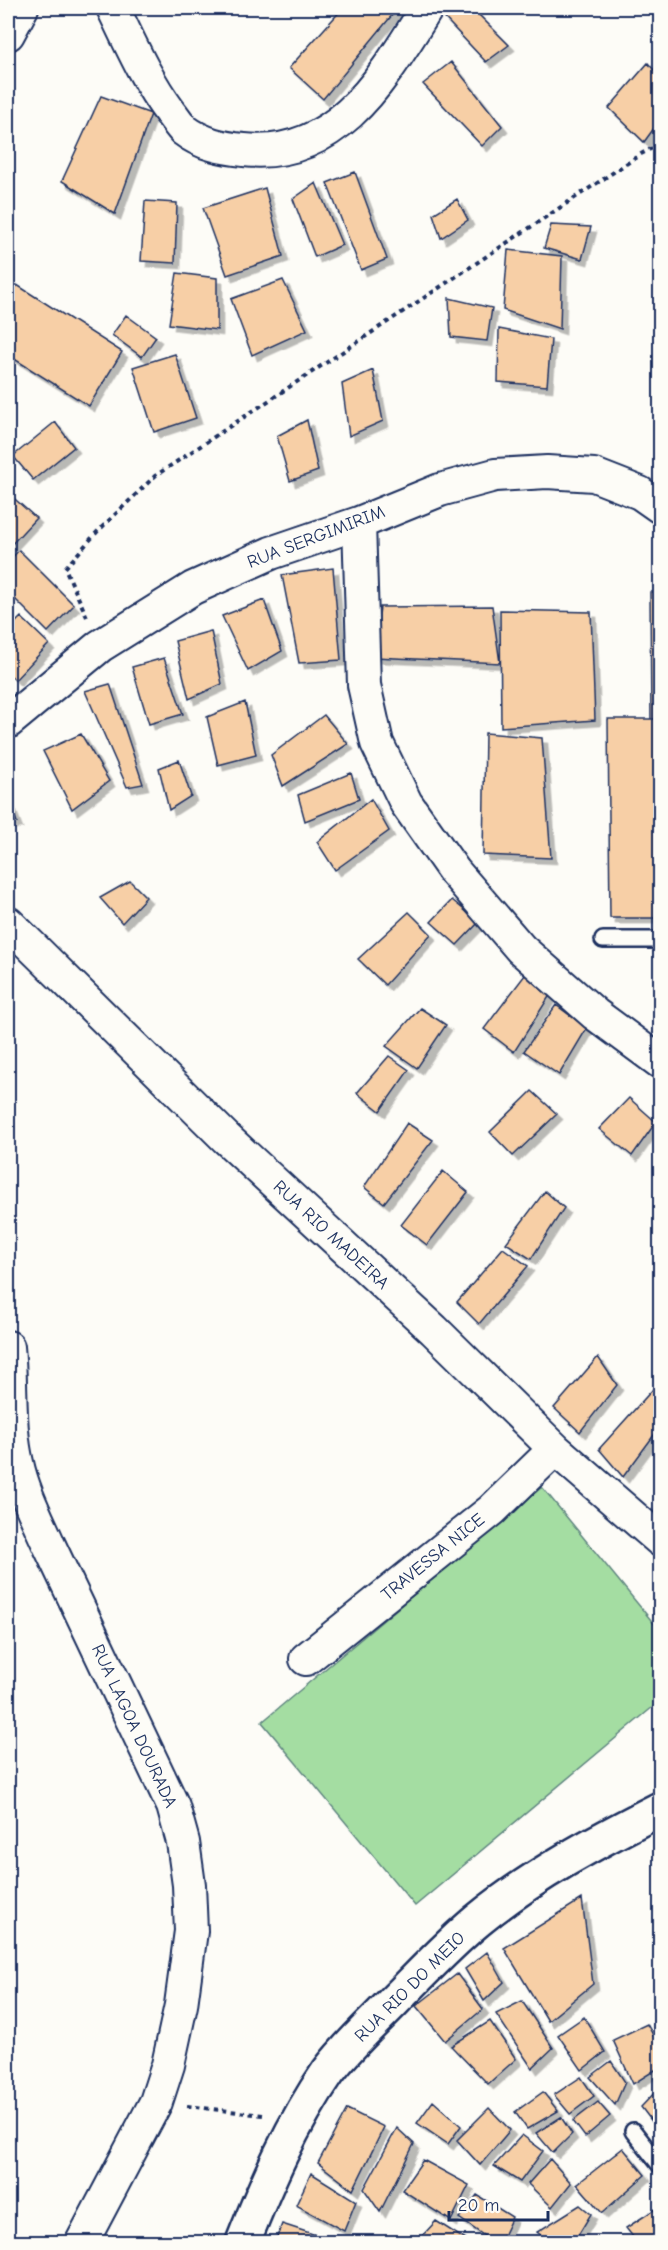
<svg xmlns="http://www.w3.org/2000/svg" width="668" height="2250" font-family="'Comic Neue',sans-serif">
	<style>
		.green { fill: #a4dda2; stroke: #608680; stroke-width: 1.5 }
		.building { fill: #f7cfa6; stroke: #1b2f5e; stroke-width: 1.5; filter: url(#shadow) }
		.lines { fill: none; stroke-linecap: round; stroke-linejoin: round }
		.lane-casing { stroke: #1b2f5e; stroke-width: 20 }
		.street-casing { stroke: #1b2f5e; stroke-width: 36 }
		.secondary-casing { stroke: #1b2f5e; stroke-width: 38 }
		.path { stroke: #1b2f5e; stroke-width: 4; stroke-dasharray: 4.5 4.5; stroke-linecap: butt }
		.lane { stroke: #fdfcf7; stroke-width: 15 }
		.street { stroke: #fdfcf7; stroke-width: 32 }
		.secondary { stroke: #fdfcf7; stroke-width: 33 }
		.labels { text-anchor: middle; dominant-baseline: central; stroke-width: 5; stroke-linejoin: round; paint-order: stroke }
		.street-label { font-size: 18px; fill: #1b2f5e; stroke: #fdfcf7 }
	</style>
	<defs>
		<filter id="shadow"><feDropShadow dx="5.5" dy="5.5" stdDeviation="0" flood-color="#0004"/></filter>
	</defs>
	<rect width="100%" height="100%" fill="#fdfcf7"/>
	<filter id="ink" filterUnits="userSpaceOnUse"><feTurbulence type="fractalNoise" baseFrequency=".0167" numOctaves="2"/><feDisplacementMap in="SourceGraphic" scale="12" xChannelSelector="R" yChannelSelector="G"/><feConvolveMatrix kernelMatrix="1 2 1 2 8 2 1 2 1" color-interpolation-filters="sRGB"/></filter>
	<g filter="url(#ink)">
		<path class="green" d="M542 1487 660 1631V1701L415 1906 262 1722Z"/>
		<path class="building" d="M343 8H398L323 99 289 68Z
			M442 8H472L509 45 486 62 438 11Z
			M451 62 502 126 482 146 423 84Z
			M648 63 660 77V120L644 142 609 108Z
			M101 96 151 114 115 214 62 181Z
			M355 172 387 259 361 270 327 183Z
			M316 183 342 245 315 257 293 199Z
			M265 188 283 256 227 275 203 208Z
			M457 199 468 220 441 238 433 214Z
			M145 201 177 203 175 263 141 261Z
			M551 225 591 227 582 259 544 248Z
			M508 250 562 256 560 329 503 310Z
			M177 273 217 278V330L169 324Z
			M283 280 307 330 252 355 231 299Z
			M17 285 122 352 89 406 8 355V300Z
			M449 298 492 308 487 341 451 337Z
			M126 315 156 337 142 357 112 335Z
			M499 329 551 339 547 386 498 382Z
			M175 354 196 418 154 432 133 367Z
			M373 370 383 421 349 436 342 384Z
			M307 420 318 471 290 481 277 436Z
			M55 422 74 447 33 480 13 456Z
			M8 493 36 518 10 546 8 544Z
			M19 550 74 605 48 632 8 592V562Z
			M333 568 341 660 299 663 282 575Z
			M650 592H660V719H651Z
			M264 600 282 651 248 671 222 616Z
			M492 606 500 663 374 657 380 607Z
			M500 610 591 612 595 720 501 727Z
			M21 617 49 644 15 680 8 673V630Z
			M211 631 222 684 189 699 175 641Z
			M164 658 183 714 149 724 132 667Z
			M110 684 143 784 127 787 85 691Z
			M245 702 256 755 218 765 207 717Z
			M324 715 348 744 283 786 271 755Z
			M608 719H660V918H610Z
			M485 733 542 738 551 858 483 855Z
			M81 734 109 781 72 809 43 751Z
			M179 760 191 796 169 810 159 768Z
			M351 773 359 799 305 821 298 795Z
			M8 799 17 822 8 823Z
			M371 799 389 831 335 870 317 842Z
			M130 881 146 897 122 923 100 898Z
			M452 900 479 922 457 945 431 922Z
			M409 912 431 934 385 985 358 959Z
			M528 971 552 992 514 1052 484 1029Z
			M556 1005 587 1028 559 1075 524 1051Z
			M420 1008 446 1025 417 1068 386 1046Z
			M389 1056 409 1070 380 1111 357 1093Z
			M532 1091 557 1114 513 1156 490 1132Z
			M629 1098 656 1122 632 1156 599 1129Z
			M407 1123 433 1140 384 1203 364 1187Z
			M443 1171 468 1192 427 1245 401 1225Z
			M545 1191 564 1208 531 1259 506 1243Z
			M503 1248 528 1266 479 1324 457 1302Z
			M598 1357 617 1385 580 1432 554 1408Z
			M655 1387 660 1393V1427L623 1477 599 1449Z
			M582 1899 593 1984 548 2021 504 1948Z
			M487 1952 504 1982 484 2001 465 1969Z
			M457 1974 483 2009 445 2041 416 2006Z
			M522 2001 553 2048 532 2068 496 2014Z
			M584 2017 605 2052 582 2070 558 2035Z
			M490 2021 516 2059 488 2084 451 2046Z
			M647 2024 660 2048V2067L633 2084 613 2040Z
			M611 2061 625 2082 615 2105 590 2077Z
			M581 2077 594 2096 570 2114 554 2095Z
			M660 2087V2132L641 2107Z
			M543 2092 558 2111 527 2129 515 2112Z
			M433 2101 461 2126 448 2144 417 2123Z
			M598 2102 610 2116 585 2137 573 2121Z
			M489 2108 510 2130 480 2165 457 2140Z
			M347 2109 384 2127 353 2190 318 2163Z
			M561 2117 572 2134 553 2153 536 2133Z
			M397 2128 414 2144 380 2212 364 2189Z
			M522 2135 543 2151 520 2182 494 2166Z
			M623 2148 645 2175 602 2213 577 2184Z
			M550 2159 571 2183 552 2207 528 2184Z
			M423 2160 469 2185 451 2221 402 2190Z
			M311 2173 356 2201 344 2231 296 2205Z
			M477 2195 512 2217 500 2242H493L459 2218Z
			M580 2205 591 2214 574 2242H549L537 2232Z
			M660 2206V2242H637L626 2228Z
			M436 2221 469 2242H432L422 2236Z
			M282 2224 319 2236 316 2242H275Z"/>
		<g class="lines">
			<defs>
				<path id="lane" d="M603 940H660
					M633 2131 660 2165"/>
				<path id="street" d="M113 8C130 43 146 80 170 112 175 118 179 125 184 130 202 144 223 148 244 150 338 160 384 76 427 8
					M8 34 22 8
					M359 523 364 685 377 743 406 803 454 871 521 949 595 1014 660 1062
					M8 722 100 646 193 588 271 553 359 523 440 490 495 475 547 472 594 475 640 493 660 507
					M8 923 226 1138 434 1330 555 1449 660 1540
					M8 1347C12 1385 8 1425 17 1463 23 1491 37 1518 49 1545L173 1806 183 1842 189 1885 191 1931 181 2005 168 2065 156 2102 82 2242
					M306 1659 492 1510 555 1449"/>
				<path id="secondary" d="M243 2242C266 2184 292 2124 328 2072 347 2046 374 2022 396 1999 423 1972 449 1944 478 1920 533 1875 597 1841 660 1809"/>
			</defs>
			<use href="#lane" class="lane-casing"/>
			<use href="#street" class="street-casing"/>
			<use href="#secondary" class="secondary-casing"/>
			<path class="path" d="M87 617 65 568 98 531 155 476 641 154 660 144
				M187 2106 263 2115"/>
			<use href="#lane" class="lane"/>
			<use href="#street" class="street"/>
			<use href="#secondary" class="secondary"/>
		</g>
	</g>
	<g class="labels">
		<g class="street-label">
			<text transform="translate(316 537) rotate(-21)">RUA SERGIMIRIM</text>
			<text transform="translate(331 1235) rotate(43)">RUA RIO MADEIRA</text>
			<text transform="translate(433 1557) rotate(-39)">TRAVESSA NICE</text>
			<text transform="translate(134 1726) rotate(65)">RUA LAGOA DOURADA</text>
			<text transform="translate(410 1987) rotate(-45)">RUA RIO DO MEIO</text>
		</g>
	</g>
	<rect width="668" height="2250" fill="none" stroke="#fdfcf7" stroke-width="30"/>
	<rect x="15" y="15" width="638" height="2220" fill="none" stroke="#1b2f5e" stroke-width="2" filter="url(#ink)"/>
	<path d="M449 2211v9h99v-9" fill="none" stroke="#1b2f5e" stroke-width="3"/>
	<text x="458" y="2211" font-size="18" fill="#1b2f5e" stroke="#fdfcf7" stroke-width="4.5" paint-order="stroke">20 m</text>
</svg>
